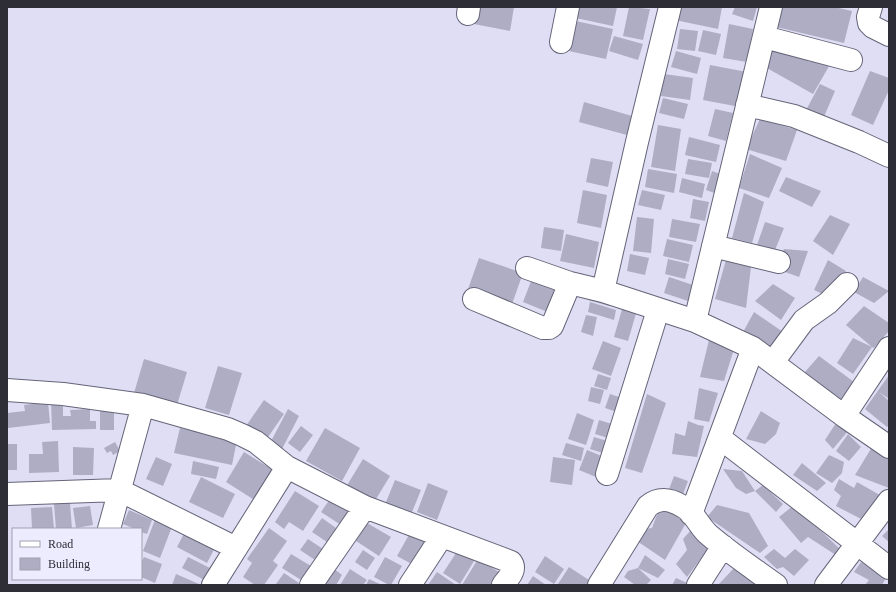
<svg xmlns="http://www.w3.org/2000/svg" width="896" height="592" font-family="Georgia,serif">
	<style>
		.building { fill: #aeadc3 }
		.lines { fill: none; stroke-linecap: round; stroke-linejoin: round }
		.minor-casing { stroke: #656478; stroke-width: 24 }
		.minor { stroke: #fff; stroke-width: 22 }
	</style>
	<rect width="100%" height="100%" fill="#dfdef5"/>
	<path class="building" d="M478 7H514L510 31 474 24Z
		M573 7H617L613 26 571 17Z
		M629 7 650 9 643 40 623 36Z
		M677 7H722L718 29 675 20Z
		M735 7H757L753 21 732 14Z
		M777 7H834L852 11 844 43 772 26Z
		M571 20 613 29 606 59 564 50Z
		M729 24 753 29 747 62 723 58Z
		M680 29 698 31 695 51 677 49Z
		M703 30 721 34 716 55 698 51Z
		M614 36 643 44 638 60 609 51Z
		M771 40 810 62 817 51 832 61 813 94 758 63Z
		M676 51 701 58 697 74 671 67Z
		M710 65 747 72 740 107 703 100Z
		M870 71 889 78V90L873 125 851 115Z
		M664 74 693 78 690 100 661 96Z
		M820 84 835 91 823 119 805 112Z
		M663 98 688 104 684 119 659 113Z
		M584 102 632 116 627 135 579 122Z
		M715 109 733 113 726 141 708 136Z
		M760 119 797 130 786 161 746 149Z
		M658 125 681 129 675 171 651 167Z
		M689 137 720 145 716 162 685 155Z
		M750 154 782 168 769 198 739 188Z
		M591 158 613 162 608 187 586 182Z
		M688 159 712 163 709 178 685 174Z
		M648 169 677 174 674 193 645 187Z
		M712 171 726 176 720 195 706 190Z
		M786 177 821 191 812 207 779 191Z
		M682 178 705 184 702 198 679 192Z
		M583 190 607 195 601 228 577 223Z
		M642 190 665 195 661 210 638 205Z
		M744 193 764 202 752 243 732 238Z
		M693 199 709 202 705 221 690 218Z
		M830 215 850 224 833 255 813 241Z
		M637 217 654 219 651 253 633 251Z
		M672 219 700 224 696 242 669 237Z
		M765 222 784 228 775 250 757 245Z
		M544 227 564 230 561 251 541 248Z
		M566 234 599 242 594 268 560 261Z
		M667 239 693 245 689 262 663 256Z
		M784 249 808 251 799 277 777 269Z
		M630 254 649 258 645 275 627 271Z
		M479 258 523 273 512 304 468 289Z
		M668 259 689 264 685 279 665 274Z
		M726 260 751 267 746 308 715 299Z
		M828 260 846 271 827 296 814 290Z
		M533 276 565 289 555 315 523 302Z
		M669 277 693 285 688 301 664 293Z
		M863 277 889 291 874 303 854 292Z
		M773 284 795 298 781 320 755 301Z
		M590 293 611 299 609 306 588 300Z
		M590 302 616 310 614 320 588 312Z
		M623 306 637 310 628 341 614 337Z
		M864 306 889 323V331L874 348 872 347 853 374 837 363 853 338 872 347 846 325Z
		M754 312 786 334 772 355 742 334Z
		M586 315 597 317 593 336 581 332Z
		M709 340 735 346 724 381 700 377Z
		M603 341 621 348 611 376 592 369Z
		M819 356 854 382 842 400 804 373Z
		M144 359 187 372 177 405 134 393Z
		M218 366 242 373 229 415 205 408Z
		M598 374 611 378 607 390 594 386Z
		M889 375V399L879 392 889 401V425L887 427 865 409Z
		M591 387 604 390 600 404 588 401Z
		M699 388 718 393 709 422 694 419Z
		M610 394 622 398 617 412 605 408Z
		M647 394 666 403 642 473 625 468Z
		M51 400H63V416H71L70 410 90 409V421H96V429L52 430Z
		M264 400 284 414 266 440 246 426Z
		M48 402 50 423 8 428 7 413 25 411 24 405Z
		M100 409H114V430H100Z
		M288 409 299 416 281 451 269 445Z
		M761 411 780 423 776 434 765 444 746 439Z
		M577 413 594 420 586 445 568 439Z
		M599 420 612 424 608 438 595 434Z
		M688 421 698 425 704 426 697 457 672 454 675 433 685 436Z
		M836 423 848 431 833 449 825 440Z
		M301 426 313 435 300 452 288 443Z
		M180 428 237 440 232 465 174 453Z
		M325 428 360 448 342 481 306 461Z
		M848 434 861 447 849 461 836 451Z
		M594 437 607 441 603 453 590 449Z
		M58 441 59 472 29 473V454H43L42 442Z
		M115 442 120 451 113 455 111 451 107 453 104 448Z
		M566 443 584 448 581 461 562 455Z
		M7 444H17V470H7Z
		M73 447 94 448 93 475H73Z
		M872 447 889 458V488L855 475Z
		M587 450 604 457 596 477 579 470Z
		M244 452 278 473 259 503 226 482Z
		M829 455 844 462 842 473 832 483 816 473Z
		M156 457 172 464 163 486 146 479Z
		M553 457 575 460 572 485 550 482Z
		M363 459 390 476 373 504 346 487Z
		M193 461 219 467 216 479 191 474Z
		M802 463 826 483 817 491 793 475Z
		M723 469 742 471 755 491 746 494 736 488Z
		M674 476 688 481 682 497 668 492Z
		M201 477 235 494 223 518 189 502Z
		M839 479 854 488 857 482 885 498 863 520 836 506 841 496 834 490Z
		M395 480 421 490 410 517 384 507Z
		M428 483 448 491 437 520 417 512Z
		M763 485 783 504 776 512 755 491Z
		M295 491 319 506 303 531 289 522 284 529 275 522Z
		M330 499 353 513 344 527 321 512Z
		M70 503 72 529H56L54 504Z
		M717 505 749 513 768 546 760 553 707 517Z
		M794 505 843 552 839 557 808 537 801 543 779 517Z
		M90 506 93 525 76 528 73 508Z
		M52 507 54 529H32L31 508Z
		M659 509 677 515 686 523 665 560 637 541 645 529 652 528Z
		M129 510 152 520 147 534 141 532V529H135L123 524Z
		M156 517 173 524 160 558 143 551Z
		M322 518 336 528 327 542 312 532Z
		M367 523 391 537 379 556 356 541Z
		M187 528 217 544 207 563 177 547Z
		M269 528 287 541 273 561 278 565 264 585H255L243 577 252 563 247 559Z
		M889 529V542L882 536Z
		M691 530 711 545 687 577 676 564 687 550 683 539Z
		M410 533 432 545 419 568 397 556Z
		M308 539 323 549 315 560 300 550Z
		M774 549 785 558 795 549 809 560 794 576 783 567 777 569 764 557Z
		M363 550 375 558 367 570 355 562Z
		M458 550 474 561 460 584 443 573Z
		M291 554 311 566 301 580 282 568Z
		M645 555 665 570 658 578 638 568Z
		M545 556 564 569 554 584 535 572Z
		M144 557 162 564 155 583 141 577V563Z
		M188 557 214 570 208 582 182 568Z
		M385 557 402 566 391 585H389L374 577Z
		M478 559 502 574 496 585H462Z
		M861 562 874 569 888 574 882 585H865L869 580 854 572Z
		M736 566 757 581 755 585H718Z
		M569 567 595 584 594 585 558 584Z
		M333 568 342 575 336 585H322Z
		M638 568 651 580 646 585H635L624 577 628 571Z
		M350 569 367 580 363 585H340Z
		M437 572 456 585H428Z
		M284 573 299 583 298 585 276 584Z
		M176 574 199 584 198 585H172Z
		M533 576 546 585H527Z
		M676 578 687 583 686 585H672Z
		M369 579 382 585H366Z"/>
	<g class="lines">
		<defs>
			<path id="minor" d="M871 7 868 17 869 23 873 27 889 35
				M468 14 469 7
				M764 37 851 60
				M561 42 568 7
				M747 105 794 116 859 142 889 156
				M713 246 779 262
				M527 268 570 283 603 291 695 321 753 348 844 416 889 447
				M603 291 637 142 670 7
				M474 299 543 328H549L552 326 570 283
				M695 321 771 7
				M773 362 804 320 828 303 847 284
				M7 390 63 394 143 405 228 429 242 435 256 442 287 467 365 507 511 562C517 570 508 578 503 585
				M844 416 889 348
				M720 438 889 568
				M607 474 658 310
				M7 494 119 490 236 548
				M691 514 753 348
				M109 529 143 405
				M213 585 287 467
				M311 585 365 507
				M410 585 442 536
				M599 585 648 506C659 497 670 499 682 506 694 511 699 527 709 535 730 553 754 569 776 585
				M698 585 723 546
				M826 585 889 501"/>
		</defs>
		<use href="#minor" class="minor-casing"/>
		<use href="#minor" class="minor"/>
	</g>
	<rect width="896" height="592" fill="none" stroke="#2e2e37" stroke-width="16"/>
	<rect x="12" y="528" width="130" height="52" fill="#edecff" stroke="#a1a0af"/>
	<rect x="20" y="541" width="20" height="6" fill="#ffffff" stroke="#a1a0af"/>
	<text x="48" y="548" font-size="12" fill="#2e2e37">Road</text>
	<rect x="20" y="558" width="20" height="12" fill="#aeadc3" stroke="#a1a0af"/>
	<text x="48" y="568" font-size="12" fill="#2e2e37">Building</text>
</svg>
